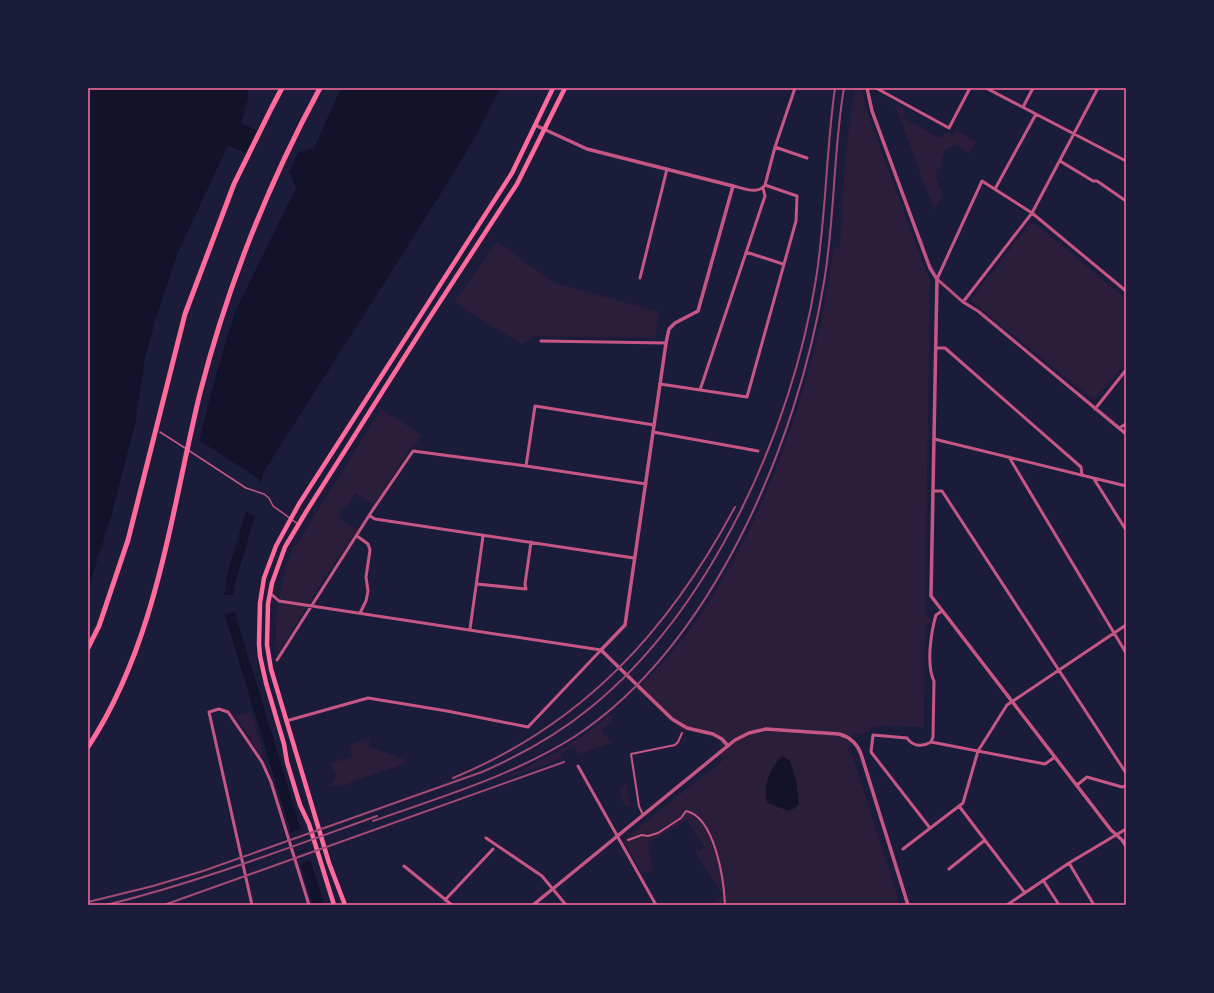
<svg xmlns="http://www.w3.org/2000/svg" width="1214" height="993" font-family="'Nunito Sans',sans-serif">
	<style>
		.green { fill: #2a1e3b }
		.water { fill: #12122b }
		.pier { fill: #1b1b3a }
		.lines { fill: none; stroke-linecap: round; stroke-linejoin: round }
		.stream { stroke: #12122b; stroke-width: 2 }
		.service { stroke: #c65784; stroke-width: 1.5 }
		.pedestrian { stroke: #c65784; stroke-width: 2 }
		.minor { stroke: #c65784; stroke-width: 3 }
		.tertiary { stroke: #c65784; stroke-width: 3.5 }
		.primary { stroke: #ff6b9d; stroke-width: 4.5 }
		.motorway { stroke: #ff6b9d; stroke-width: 5 }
		.tram { stroke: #a44b75; stroke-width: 1 }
		.rail { stroke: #a44b75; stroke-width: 2 }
		.neatline { fill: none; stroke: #ff6b9d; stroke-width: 1.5 }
	</style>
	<rect width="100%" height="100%" fill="#1b1b3a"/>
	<path class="green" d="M855 88H862L866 109 925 269 930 280 925 616 930 618 932 621 925 627 924 727 875 726 868 732 863 731V736L859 733H854L848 750 853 757 900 905H709L723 896 696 853 705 847 687 820 648 843 653 871 642 873 623 840 723 760 717 752 720 747 719 742 715 738 681 729 636 690C662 664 687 637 706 606 756 531 791 438 814 351 823 317 828 282 834 247L840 248 845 159Z
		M895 105 906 111 903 118 942 139 946 132 953 135 956 130 976 141 970 153 955 145C945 149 940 155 942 166L937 169 936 178 943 195 934 210Z
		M1030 224H1036L1126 299V363L1094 400 970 300Z
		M497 242 555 283 659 312 656 338 535 336 521 344 454 302Z
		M381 409 422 435 416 444 412 446 374 505 355 493 345 508 342 507 339 512 342 514 339 518 357 530 324 579 277 655C273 618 279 584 293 550Z
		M251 712 264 757 262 758 236 716Z
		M609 714 612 716 613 719 601 731 613 743 578 754 574 745 561 753 563 758 504 779 503 778C539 762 581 742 609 714Z
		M369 739 370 747 406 760 404 764 338 787 335 785 330 786 329 785 333 782 336 775 331 763 352 757 349 745Z
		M624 785H627L630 806 626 807C623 803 620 795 620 789Z"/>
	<path class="water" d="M88 88H247L248 98 241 123 300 152 314 148 341 88H500L479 130 453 174 399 260 259 479 199 440 214 382 234 314 296 188 291 174 228 145 176 257 155 322 145 358 135 424 109 524 88 588Z
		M246 512 255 515 235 584 234 595H224L228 571Z
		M235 612 237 620 324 905H313L227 622 225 614Z
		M782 756 790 761 796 780 799 804 795 808 789 811 768 803C761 789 771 766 782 756Z"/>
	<path class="pier" d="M263 131 300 149 288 175 251 158Z
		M238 301 214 382 199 442 197 439 212 381 232 314Z
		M302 828 308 848 295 853 289 833Z
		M309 849 312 860 299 865 296 854Z"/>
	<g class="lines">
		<path class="stream" d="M260 482 262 473"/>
		<path class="service" d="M160 432 185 448
			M188 450 246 488 264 494 269 498 273 506 298 524"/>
		<path class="pedestrian" d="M643 815 639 806 631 754 675 745 678 742 682 733
			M628 840 642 835 648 836 658 833 681 818 686 811C715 817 724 880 725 905"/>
		<path class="minor" d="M876 88 949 128 970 88
			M986 88 1126 161
			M1023 107 1033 88
			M775 147 807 158
			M1060 161 1093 181H1097L1126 201
			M733 186C743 188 758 195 765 185L775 147 795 88
			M995 189 1036 114
			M746 252 783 264
			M640 278 667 169
			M1126 291 1032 213 982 181 937 279 963 302 978 311 1126 434
			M963 302 1032 213 1098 88
			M541 341 666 343
			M936 348H945L1081 467 1082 475
			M660 384 747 397 796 221 797 196 765 185
			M700 390 765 196 763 188
			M1095 409 1126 370
			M1119 428 1126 424
			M653 432 758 451
			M934 439 1126 486
			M1009 457 1126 653
			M526 466 535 406 654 425
			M1094 479 1126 530
			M933 491H942L1126 773
			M370 516 375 519 634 558
			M357 536 368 544 370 550 366 577 368 591 366 601 360 613
			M477 584 526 589 525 584 531 542
			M270 593 279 601 601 650
			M470 629 483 536
			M277 660 372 511 413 451 526 466 646 484
			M286 721 368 698 447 711 528 727 601 650
			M931 742 933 737 934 681C926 665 931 632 936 615L942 611
			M578 766 656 905
			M1077 785 1087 777 1122 787 1126 786
			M959 806 1025 893
			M930 828 871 752 873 735 907 738C913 747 923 747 931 742L1045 764 1055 757
			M486 838 542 876 566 905
			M903 849 963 803 978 751 1007 705 1126 625
			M1069 863 1094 905
			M404 866 452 905
			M949 869 985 840
			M1043 880 1059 905
			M445 900 493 849
			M252 905 209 712 219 709 228 712 262 762 271 782 309 905
			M1007 905 1069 863 1126 829"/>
		<path class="tertiary" d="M867 88 872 111 930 268 937 279 931 596 1111 830 1122 840 1126 846
			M535 125 587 149 733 186 698 311 675 323 669 329 666 343 625 625 601 650 672 719 687 728 713 734 722 739 728 746
			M533 905 735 740 749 733 766 729 839 734C850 737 857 743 861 754L908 905"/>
		<path class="primary" d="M334 905 309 824 300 805 287 762 284 744 266 683 260 656 259 644 260 603 264 578 276 546 299 504 512 173 553 88
			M345 905 329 863 271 669 267 645 268 604 272 583 285 547 306 512 428 320 517 184 565 88"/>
		<path class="motorway" d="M88 648 99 626 128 540 185 314 234 184 272 107 282 88
			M88 747C157 642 171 512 200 393 228 284 267 186 320 88"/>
		<path class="tram" d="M921 239C925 250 928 263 935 274 946 292 967 302 983 314L1126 432"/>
		<path class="rail" d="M453 778C584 724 669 630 735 507
			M373 821C441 797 512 776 574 737 713 647 798 440 824 282 835 218 833 152 844 88
			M88 902 153 886 203 871 482 772C521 755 557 735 590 708 711 610 792 430 816 279 826 216 826 151 835 88
			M106 905C199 882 288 848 377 816
			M164 905 564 762"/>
	</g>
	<rect width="1214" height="993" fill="none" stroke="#1b1b3a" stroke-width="178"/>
	<rect x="89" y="89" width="1036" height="815" class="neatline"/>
</svg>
